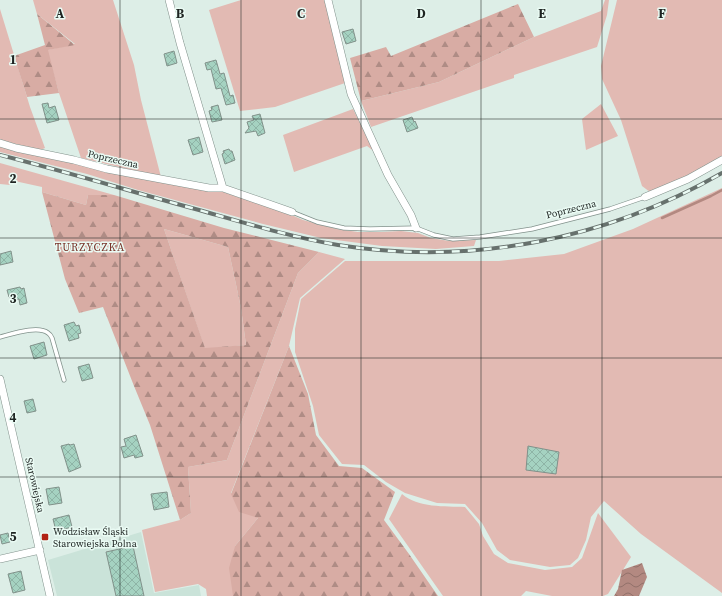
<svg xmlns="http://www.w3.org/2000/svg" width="722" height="596" font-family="'Source Serif 4',serif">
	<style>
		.built { fill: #cae3d9 }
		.green { fill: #e2bab3 }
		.forest { fill: url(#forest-firs); fill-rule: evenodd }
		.water { fill: url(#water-waves) }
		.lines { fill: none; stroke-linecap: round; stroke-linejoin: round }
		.stream { stroke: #b38981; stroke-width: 2.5 }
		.building { fill: url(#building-cross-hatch); stroke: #81918a }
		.service-casing { stroke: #82928c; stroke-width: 5 }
		.minor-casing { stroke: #82928c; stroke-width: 8 }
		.service { stroke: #fff; stroke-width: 3.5 }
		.minor { stroke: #fff; stroke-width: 7 }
		.rail-casing { stroke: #67716d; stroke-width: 4 }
		.rail { stroke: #eafbf4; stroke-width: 2.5; stroke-dasharray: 8; stroke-linecap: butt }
		.grid { fill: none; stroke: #1e2422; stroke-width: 1; stroke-opacity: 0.55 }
		.poi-dot { fill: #b12214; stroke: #eafbf4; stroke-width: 1.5 }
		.labels { text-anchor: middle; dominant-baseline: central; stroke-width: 3; stroke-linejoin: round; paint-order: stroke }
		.street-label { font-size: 10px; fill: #1e2422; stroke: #eafbf4 }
		.poi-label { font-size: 10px; fill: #1e2422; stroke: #eafbf4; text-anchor: start }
		.neighbourhood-label { font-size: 11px; letter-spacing: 1px; fill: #793329; stroke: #eafbf4 }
		.grid-label { font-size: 13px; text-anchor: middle; font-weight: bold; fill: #1e2422; stroke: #eafbf4; stroke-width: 3; stroke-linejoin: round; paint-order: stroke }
	</style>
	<defs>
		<pattern id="forest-firs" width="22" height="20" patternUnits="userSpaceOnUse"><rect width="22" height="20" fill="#d8aca4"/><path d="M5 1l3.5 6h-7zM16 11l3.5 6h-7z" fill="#af8c85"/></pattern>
		<pattern id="water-waves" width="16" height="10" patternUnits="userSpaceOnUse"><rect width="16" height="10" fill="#b38981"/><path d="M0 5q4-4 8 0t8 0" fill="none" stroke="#917069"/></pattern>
		<pattern id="building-cross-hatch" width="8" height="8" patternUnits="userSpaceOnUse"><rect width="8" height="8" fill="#a5d2c1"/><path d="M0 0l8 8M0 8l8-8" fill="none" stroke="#8eb4a6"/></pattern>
	</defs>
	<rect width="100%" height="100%" fill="#ddeee7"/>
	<path class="built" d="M141 532 154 593 199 585 201 596H57L48 560Z"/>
	<path class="green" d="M33 0H113L134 65 141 100 161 177 81 158 59 93 47 50 75 44 37 14Z
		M241 0H325L345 83 275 107 240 111 209 10Z
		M605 0H609L607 15 597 47 514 75V78L371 127 361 101 439 82 534 37 601 11Z
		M617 0H722V156L697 171 650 192 642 186 621 120 602 79 601 66Z
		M0 9 30 107 45 148 40 150 0 140Z
		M601 104 618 136 586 150 582 119Z
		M353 109 375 152 367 146 294 172 283 135Z
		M0 146 221 191 235 196 280 210 303 220 337 229 358 232H381L401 231 418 233 431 238 449 241 476 240 474 246 436 249 382 246 321 238 263 224 138 190 87 174 0 152Z
		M0 163 114 195H88L86 205 42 192V187L10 180V185L0 184Z
		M722 188V593L641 534 604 501 591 517 586 540 578 558 570 565 550 567 510 560 497 550 482 523 465 504 437 503 405 493 386 482 364 465 342 464 319 435 313 406 295 352V329L301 299 345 261H499L564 254 633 229Z
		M164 229 228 247 241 308 246 345 205 349Z
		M319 252 345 259 300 298 289 346 231 493 258 518 235 546 233 596H207L206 589 198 584 155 592 142 530 180 520 191 513 188 467 227 460 298 273Z
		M402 494C418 508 445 506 465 507L479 524 483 536 494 554 508 563 545 570 572 567 582 558 598 513 631 557 608 594 603 596H552L526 591 521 596H443L389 519Z"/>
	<path class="forest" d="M518 4 534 37 439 82 361 101 350 58 386 47 391 56Z
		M37 14 75 45 48 50 59 93 27 97 14 56 45 45Z
		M42 192 86 205 88 195H114L224 228 319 252 298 273 227 460 188 467 191 513 180 520 150 425 134 386 103 307 79 313 65 279ZM164 229 228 247 241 308 246 345 205 348Z
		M289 346 308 394 316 435 339 466 362 468 395 492 384 520 409 554 438 596H233L229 568 235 546 258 518 239 512 231 494Z"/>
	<path class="water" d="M642 563 647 577 639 596H614L618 589 622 570Z"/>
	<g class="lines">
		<path class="stream" d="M662 218 711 196 722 190"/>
	</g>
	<path class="building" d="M353 29 356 41 346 44 342 32Z
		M174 51 177 63 167 66 164 54Z
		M216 60 220 74 224 73 230 96 233 95 235 103 226 105 221 88 216 89 211 69 207 70 205 63Z
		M48 103 49 108 55 106 59 120 47 123 42 104Z
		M218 105 222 120 212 122 209 111 212 110 211 107Z
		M260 114 265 133 258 136 256 131 245 133 249 128 247 122 254 120 252 116Z
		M412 117 414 122 415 121 418 128 407 132 403 120Z
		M199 137 203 152 193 155 188 140Z
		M229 149 230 151H232L235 160 225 164 222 154 224 153 223 151Z
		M11 251 13 262 0 265V254Z
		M20 287 21 289 24 288 27 303 20 305 19 299 12 301 11 297H9L7 290Z
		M74 322 76 326 79 325 81 333 78 334 79 338 69 341 64 325Z
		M44 342 47 355 34 359 30 346Z
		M89 364 93 378 82 381 78 367Z
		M33 399 36 411 27 413 24 401Z
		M136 435 143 456 135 458 134 455 124 458 121 447 126 446 124 439Z
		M69 444 70 445 74 444 81 467 69 472 61 446Z
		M528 446 559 452 556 474 526 470Z
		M59 487 62 503 49 505 46 489Z
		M167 492 169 507 154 510 151 494Z
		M69 515 72 527 56 531 53 519Z
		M8 533 10 542 2 544 0 535Z
		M133 546 144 596H116L106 552Z
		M21 571 25 590 13 593 8 574Z"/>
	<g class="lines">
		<defs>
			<path id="service" d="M292 212 317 222 344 228 370 229 416 228 434 235 453 239 480 237 532 229 610 209 645 197
				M0 337C12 334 38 325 48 333 50 334 51 336 52 338L64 380"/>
			<path id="minor" d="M169 0 180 43 223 188
				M328 0 351 94 388 175 411 215 416 228
				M0 143 16 148 74 160 107 169 209 188H223L292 212
				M645 197 688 179 722 160
				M0 379 50 596
				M0 559 40 550"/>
		</defs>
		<use href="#service" class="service-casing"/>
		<use href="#minor" class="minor-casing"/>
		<use href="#service" class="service"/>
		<use href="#minor" class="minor"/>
		<defs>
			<path id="rail" d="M0 155C67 172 133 192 199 210 245 223 291 237 338 245 470 266 606 240 722 173"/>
		</defs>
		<use href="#rail" class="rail-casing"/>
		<use href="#rail" class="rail"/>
	</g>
	<path class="grid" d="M120 0V596M241 0V596M361 0V596M481 0V596M602 0V596M0 119H722M0 238H722M0 358H722M0 477H722"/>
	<rect class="poi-dot" x="41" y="533" width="8" height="8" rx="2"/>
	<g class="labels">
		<g class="street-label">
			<text transform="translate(113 159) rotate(13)">Poprzeczna</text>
			<text transform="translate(571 209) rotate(-14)">Poprzeczna</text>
			<text transform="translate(35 485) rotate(77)">Starowiejska</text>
		</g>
		<g class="poi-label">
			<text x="53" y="531">Wodzisław Śląski<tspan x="53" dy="12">Starowiejska Polna</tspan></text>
		</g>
		<g class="neighbourhood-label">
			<text x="90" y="247">TURZYCZKA</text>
		</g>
	</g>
	<g class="grid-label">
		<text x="60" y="18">A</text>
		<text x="180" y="18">B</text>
		<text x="301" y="18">C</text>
		<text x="421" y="18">D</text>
		<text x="542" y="18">E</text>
		<text x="662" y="18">F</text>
		<text x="13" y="64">1</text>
		<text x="13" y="183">2</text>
		<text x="13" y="303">3</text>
		<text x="13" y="422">4</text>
		<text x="13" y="541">5</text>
	</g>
</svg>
